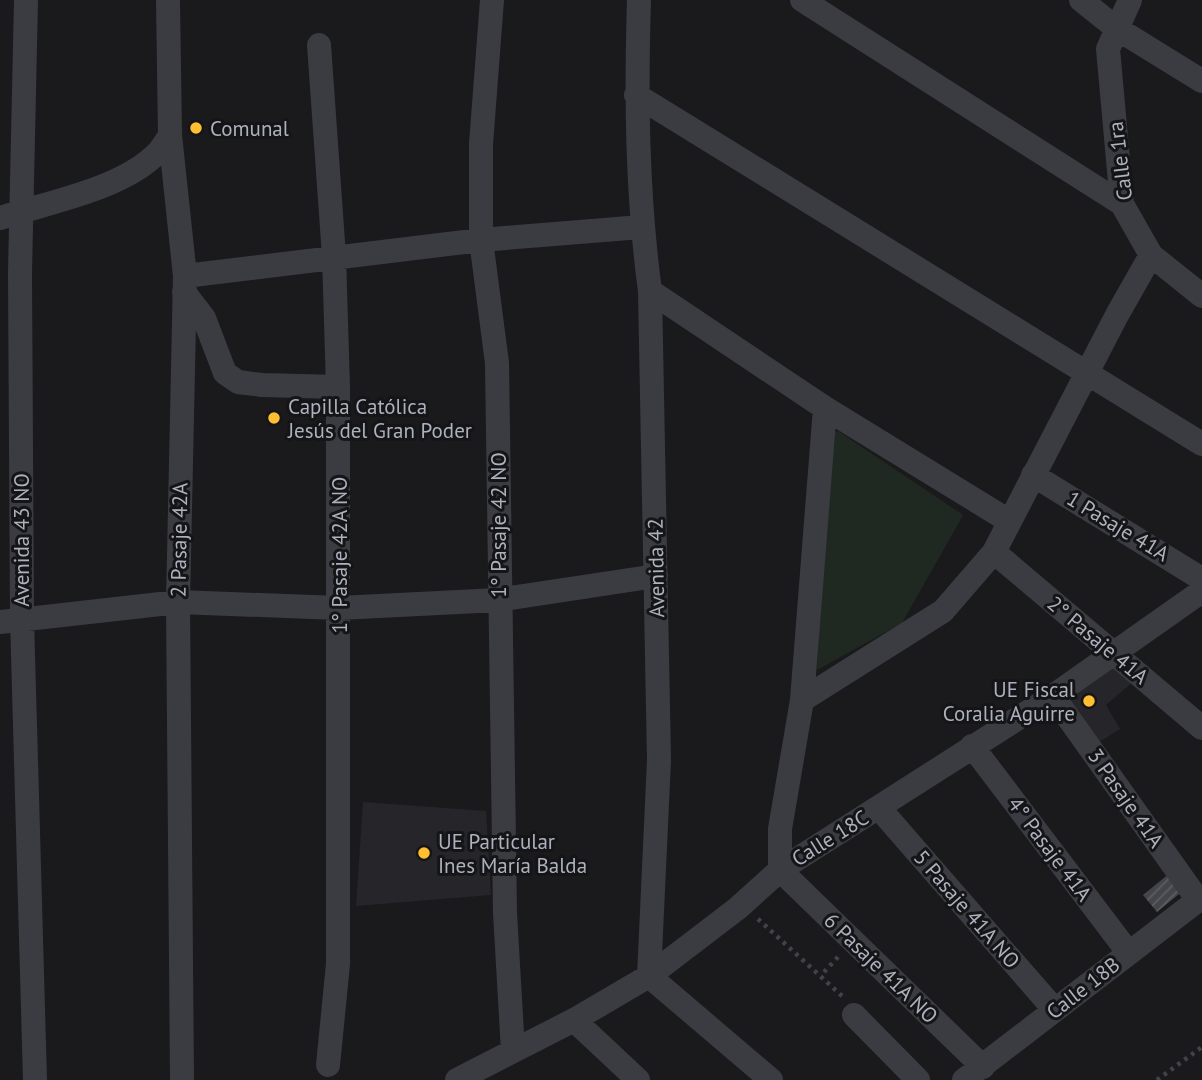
<svg xmlns="http://www.w3.org/2000/svg" width="1202" height="1080" font-family="'PT Sans',sans-serif">
	<style>
		.built { fill: #26262a }
		.park { fill: #1f2921 }
		.building { fill: url(#building-hatch) }
		.lines { fill: none; stroke-linecap: round; stroke-linejoin: round }
		.path { stroke: #414349; stroke-width: 4.5; stroke-dasharray: 3.5 5; stroke-linecap: butt }
		.minor { stroke: #3b3c42; stroke-width: 24 }
		.poi-dot { fill: #ffbf30; stroke: #151518; stroke-width: 2.5 }
		.labels { text-anchor: middle; dominant-baseline: central; stroke-width: 6; stroke-linejoin: round; paint-order: stroke }
		.poi-label { font-size: 21px; fill: #acb1bd; stroke: #151518; text-anchor: start }
		.street-label { font-size: 21px; fill: #acb1bd; stroke: #151518 }
	</style>
	<defs>
		<pattern id="building-hatch" width="6" height="6" patternUnits="userSpaceOnUse" patternTransform="scale(1.75)"><rect width="6" height="6" fill="#44454a"/><path d="M-1 1l2-2M0 6l6-6M5 7l2-2" fill="none" stroke="#5c5d62"/></pattern>
	</defs>
	<rect width="100%" height="100%" fill="#1a1a1d"/>
	<path class="built" d="M1114 662 1134 681 1106 705 1120 729 1096 744 1065 697Z
		M363 802 486 811 491 895 356 906Z"/>
	<path class="park" d="M838 431 963 515 902 623 817 670 828 435Z"/>
	<path class="building" d="M1170 873 1184 890 1157 912 1143 895Z"/>
	<g class="lines">
		<path class="path" d="M758 919 842 996
			M824 972 838 957
			M1157 1080 1202 1047"/>
		<path class="minor" d="M26 0 20 273 22 619 35 1080
			M168 0 170 135 185 276 178 602 182 1080
			M492 0 481 144V240L497 363 505 913 513 1051
			M639 0C636 98 637 194 650 291L659 760 649 976 771 1080
			M802 0 1122 204
			M1081 0 1116 28 1202 81
			M1130 0 1108 49 1122 204 1151 255 1202 296
			M319 45 334 256 338 387V964L328 1065
			M636 95 1202 444
			M0 218C46 203 117 190 153 157 160 152 165 143 170 135
			M185 276 481 240 641 227
			M650 291 825 408 1009 521
			M184 292 204 318 225 373 238 382 262 385 338 387
			M1033 475 1202 579
			M994 552 1202 728
			M0 622 178 602 339 608 498 600 656 576
			M1053 696 1198 900
			M802 700 825 408
			M972 746 1128 952
			M879 808 1054 1009
			M780 870V829L802 700 943 611 994 552 1117 315 1151 255
			M780 870 983 1067
			M854 1015 918 1080
			M574 1020 638 1080
			M457 1080 574 1020 649 976 738 908 780 870 1053 696 1202 591
			M964 1080 1202 897"/>
	</g>
	<g class="poi-dot">
		<circle cx="196" cy="128" r="7"/>
		<circle cx="274" cy="418" r="7"/>
		<circle cx="1089" cy="701" r="7"/>
		<circle cx="424" cy="853" r="7"/>
	</g>
	<g class="labels">
		<g class="poi-label">
			<text x="210" y="128">Comunal</text>
			<text x="288" y="406">Capilla Católica<tspan x="288" dy="24">Jesús del Gran Poder</tspan></text>
			<text x="1075" y="689" text-anchor="end">UE Fiscal<tspan x="1075" dy="24">Coralia Aguirre</tspan></text>
			<text x="438" y="841">UE Particular<tspan x="438" dy="24">Ines María Balda</tspan></text>
		</g>
		<g class="street-label">
			<text transform="translate(1120 161) rotate(-97)">Calle 1ra</text>
			<text transform="translate(498 525) rotate(-90)">1° Pasaje 42 NO</text>
			<text transform="translate(1118 526) rotate(31)">1 Pasaje 41A</text>
			<text transform="translate(21 540) rotate(-90)">Avenida 43 NO</text>
			<text transform="translate(179 540) rotate(-89)">2 Pasaje 42A</text>
			<text transform="translate(339 555) rotate(-90)">1° Pasaje 42A NO</text>
			<text transform="translate(656 568) rotate(-91)">Avenida 42</text>
			<text transform="translate(1098 640) rotate(40)">2° Pasaje 41A</text>
			<text transform="translate(1126 798) rotate(55)">3 Pasaje 41A</text>
			<text transform="translate(830 838) rotate(-32)">Calle 18C</text>
			<text transform="translate(1050 849) rotate(53)">4° Pasaje 41A</text>
			<text transform="translate(967 909) rotate(49)">5 Pasaje 41A NO</text>
			<text transform="translate(881 968) rotate(44)">6 Pasaje 41A NO</text>
			<text transform="translate(1083 988) rotate(-38)">Calle 18B</text>
		</g>
	</g>
</svg>
